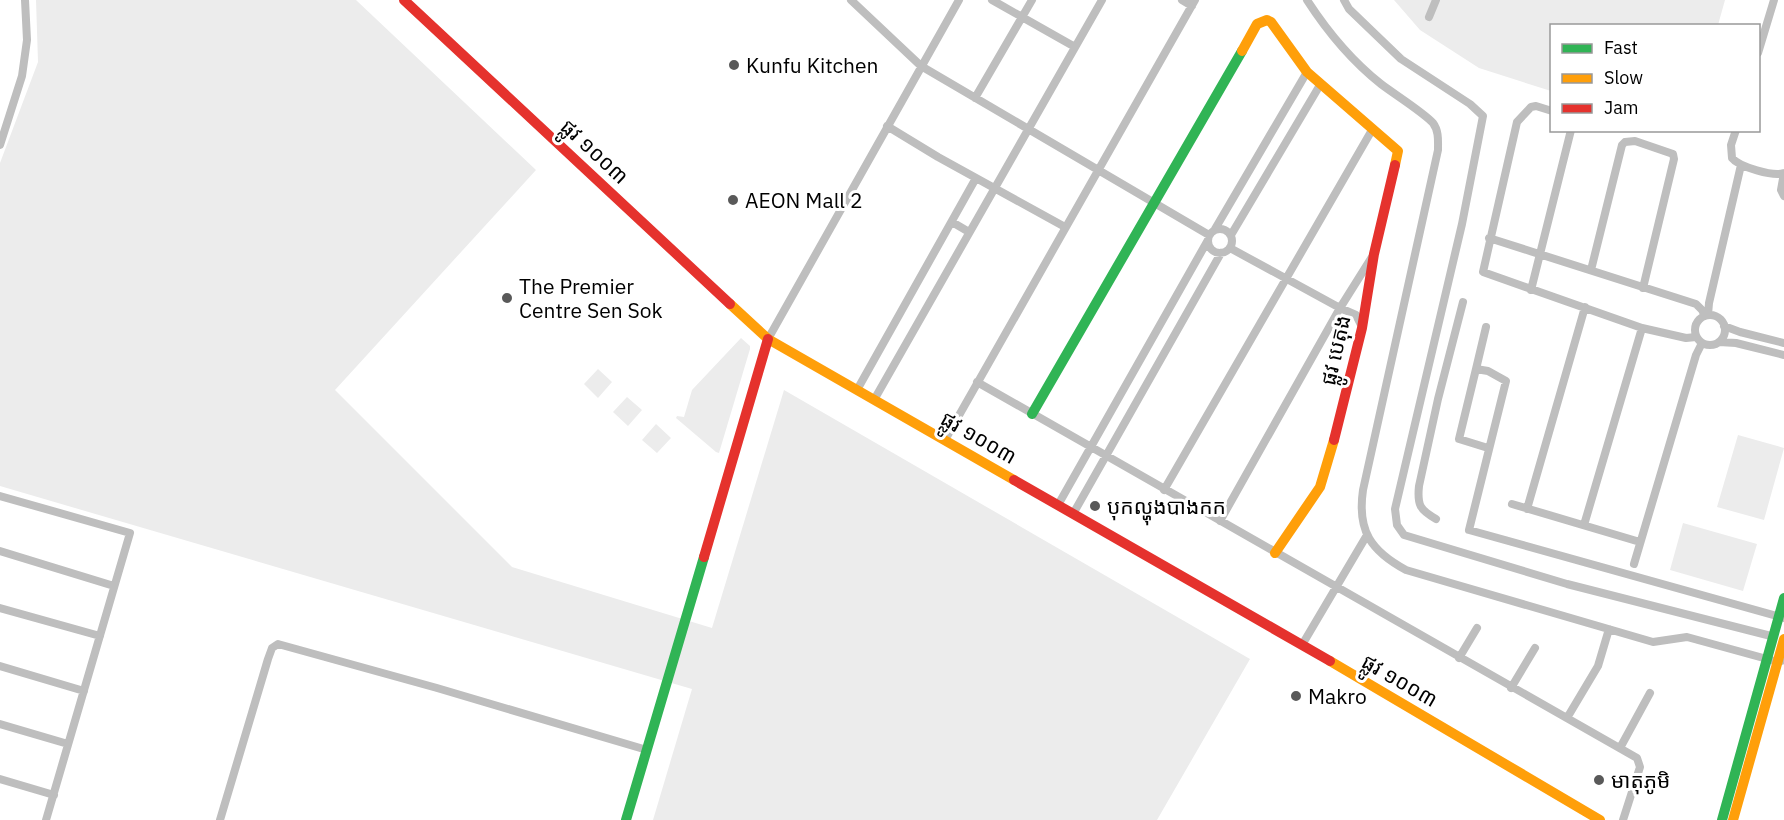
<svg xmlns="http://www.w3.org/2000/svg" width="1784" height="820" font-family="'IBM Plex Sans','Noto Sans Khmer',sans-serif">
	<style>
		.green { fill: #ececec }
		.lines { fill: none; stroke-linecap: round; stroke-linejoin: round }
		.canal { stroke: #bfbfbf; stroke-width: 8 }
		.street { stroke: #bebebe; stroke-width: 8 }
		.fast { stroke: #30b455; stroke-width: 10 }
		.slow { stroke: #ff9f0a; stroke-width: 10 }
		.jam { stroke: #e5322d; stroke-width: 10 }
		.poi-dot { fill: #595959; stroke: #fff; stroke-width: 2 }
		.labels { text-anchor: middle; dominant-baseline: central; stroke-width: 6; stroke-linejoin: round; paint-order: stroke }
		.poi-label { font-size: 21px; fill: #000; stroke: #fff; text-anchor: start }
		.street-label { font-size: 21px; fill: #000; stroke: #fff }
	</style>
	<rect width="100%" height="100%" fill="#fff"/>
	<path class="green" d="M36 0H356L536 170 335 390 512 567 712 628 784 390 1250 659 1157 820H653L692 689 0 486V163L38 62Z
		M1394 0H1725L1718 25 1552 26 1551 91 1479 68 1420 30Z
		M741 338 750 346V349L719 453 716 452 676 418 677 416 684 417 692 390Z
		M598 369 612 382 598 398 584 384Z
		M627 397 642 410 628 426 613 412Z
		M656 424 671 438 657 453 642 440Z
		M1738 435 1784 448 1764 520 1717 507Z
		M1683 523 1757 544 1743 591 1670 570Z"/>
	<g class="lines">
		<path class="canal" d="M1344 0 1349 9 1401 59 1470 104 1483 116 1462 224 1395 509 1397 525 1404 535 1567 584 1771 636"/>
		<path class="street" d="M851 0 921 66 1209 235
			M992 0 1075 47
			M1182 0 1192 6
			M1307 0C1327 31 1352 61 1381 84 1394 94 1423 112 1433 123 1439 131 1438 141 1438 150L1363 490C1357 531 1371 551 1406 570L1653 642 1687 637 1778 662 1784 660
			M1429 17 1436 0
			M1758 53 1774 0
			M975 98 1032 0
			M1552 111 1536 106 1531 107 1517 122 1483 272 1642 328 1686 338 1696 337
			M887 126 938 157 1065 227
			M1736 130 1731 145 1732 158C1739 167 1774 177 1784 173L1781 190 1784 196
			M0 145 22 76 27 40 25 0
			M952 222 969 232
			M1208 241a12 12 0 1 1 24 0a12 12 0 1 1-24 0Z
			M1215 229 1307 72
			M1231 235 1320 85
			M1489 238 1696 304 1702 310 1705 316
			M1230 248 1340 308 1356 315 1361 325
			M1591 270 1622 145 1625 142 1635 141 1673 154 1674 159 1643 288
			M1531 290 1571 130
			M1695 330a15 15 0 1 1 30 0a15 15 0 1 1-30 0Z
			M1708 315 1709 303 1741 165
			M1724 326 1740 332 1784 343
			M768 339 959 0
			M1719 342 1736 343 1784 355
			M1476 369 1486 327
			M977 382 1637 758 1640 767 1623 820
			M857 390 976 178
			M874 400 1102 0
			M945 440 1195 0
			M1488 448 1459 439 1476 369 1488 371 1506 381 1469 530 1784 618
			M1164 490 1372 130
			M0 496 130 533 46 820
			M1512 504 1640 542
			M1058 505 1208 240
			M1527 509 1585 307
			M1073 514 1221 253
			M1436 519C1420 510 1417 505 1419 486L1438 399 1463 302
			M1220 521 1340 308 1372 257
			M1584 525 1642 328
			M0 551 114 586
			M1634 564 1696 355 1702 343
			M0 608 100 636
			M1302 645 1367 535
			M1459 658 1477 628
			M0 666 84 691
			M1511 688 1535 648
			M1567 718 1598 666 1609 629
			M0 724 68 744
			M1620 748 1650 693
			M0 779 54 795
			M220 820 268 659 272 648 278 644 437 688 647 750"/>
		<path class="fast" d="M1032 414 1242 51
			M626 820 704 557
			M1722 820 1784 598"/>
		<path class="slow" d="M1242 51 1257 24 1267 20 1271 22 1307 72 1398 151 1395 165
			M730 304 768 339 1014 480
			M1275 553 1320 487 1334 440
			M1330 661 1600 820
			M1733 820 1784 639"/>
		<path class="jam" d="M404 0 730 304
			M1334 440 1362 328 1374 254 1395 165
			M1014 480 1330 661
			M704 557 768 339"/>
	</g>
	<g class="poi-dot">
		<circle cx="734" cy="65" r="6"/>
		<circle cx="733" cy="200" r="6"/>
		<circle cx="507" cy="298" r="6"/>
		<circle cx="1095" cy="506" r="6"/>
		<circle cx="1296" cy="696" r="6"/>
		<circle cx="1599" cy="780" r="6"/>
	</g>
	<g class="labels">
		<g class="poi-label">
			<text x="746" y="65">Kunfu Kitchen</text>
			<text x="745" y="200">AEON Mall 2</text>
			<text x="519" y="286">The Premier<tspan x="519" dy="24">Centre Sen Sok</tspan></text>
			<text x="1107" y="506">បុកល្ហុងបាងកក</text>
			<text x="1308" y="696">Makro</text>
			<text x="1611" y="780">មាតុភូមិ</text>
		</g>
		<g class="street-label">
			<text transform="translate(595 151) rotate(43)">ផ្លូវ ១០០៣</text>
			<text transform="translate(1335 350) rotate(-77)">ផ្លូវ បេតុង</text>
			<text transform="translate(979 437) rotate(30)">ផ្លូវ ១០០៣</text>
			<text transform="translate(1400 680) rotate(30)">ផ្លូវ ១០០៣</text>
		</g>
	</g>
	<rect x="1550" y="24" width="210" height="108" fill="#ffffff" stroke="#999999" stroke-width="1.5"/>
	<rect x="1562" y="44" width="30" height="9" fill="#30b455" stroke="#999999" stroke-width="1.5"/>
	<text x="1604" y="54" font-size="18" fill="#000000">Fast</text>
	<rect x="1562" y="74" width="30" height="9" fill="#ff9f0a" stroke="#999999" stroke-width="1.5"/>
	<text x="1604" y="84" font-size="18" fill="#000000">Slow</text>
	<rect x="1562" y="104" width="30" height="9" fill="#e5322d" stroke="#999999" stroke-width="1.5"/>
	<text x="1604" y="114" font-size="18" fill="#000000">Jam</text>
</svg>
